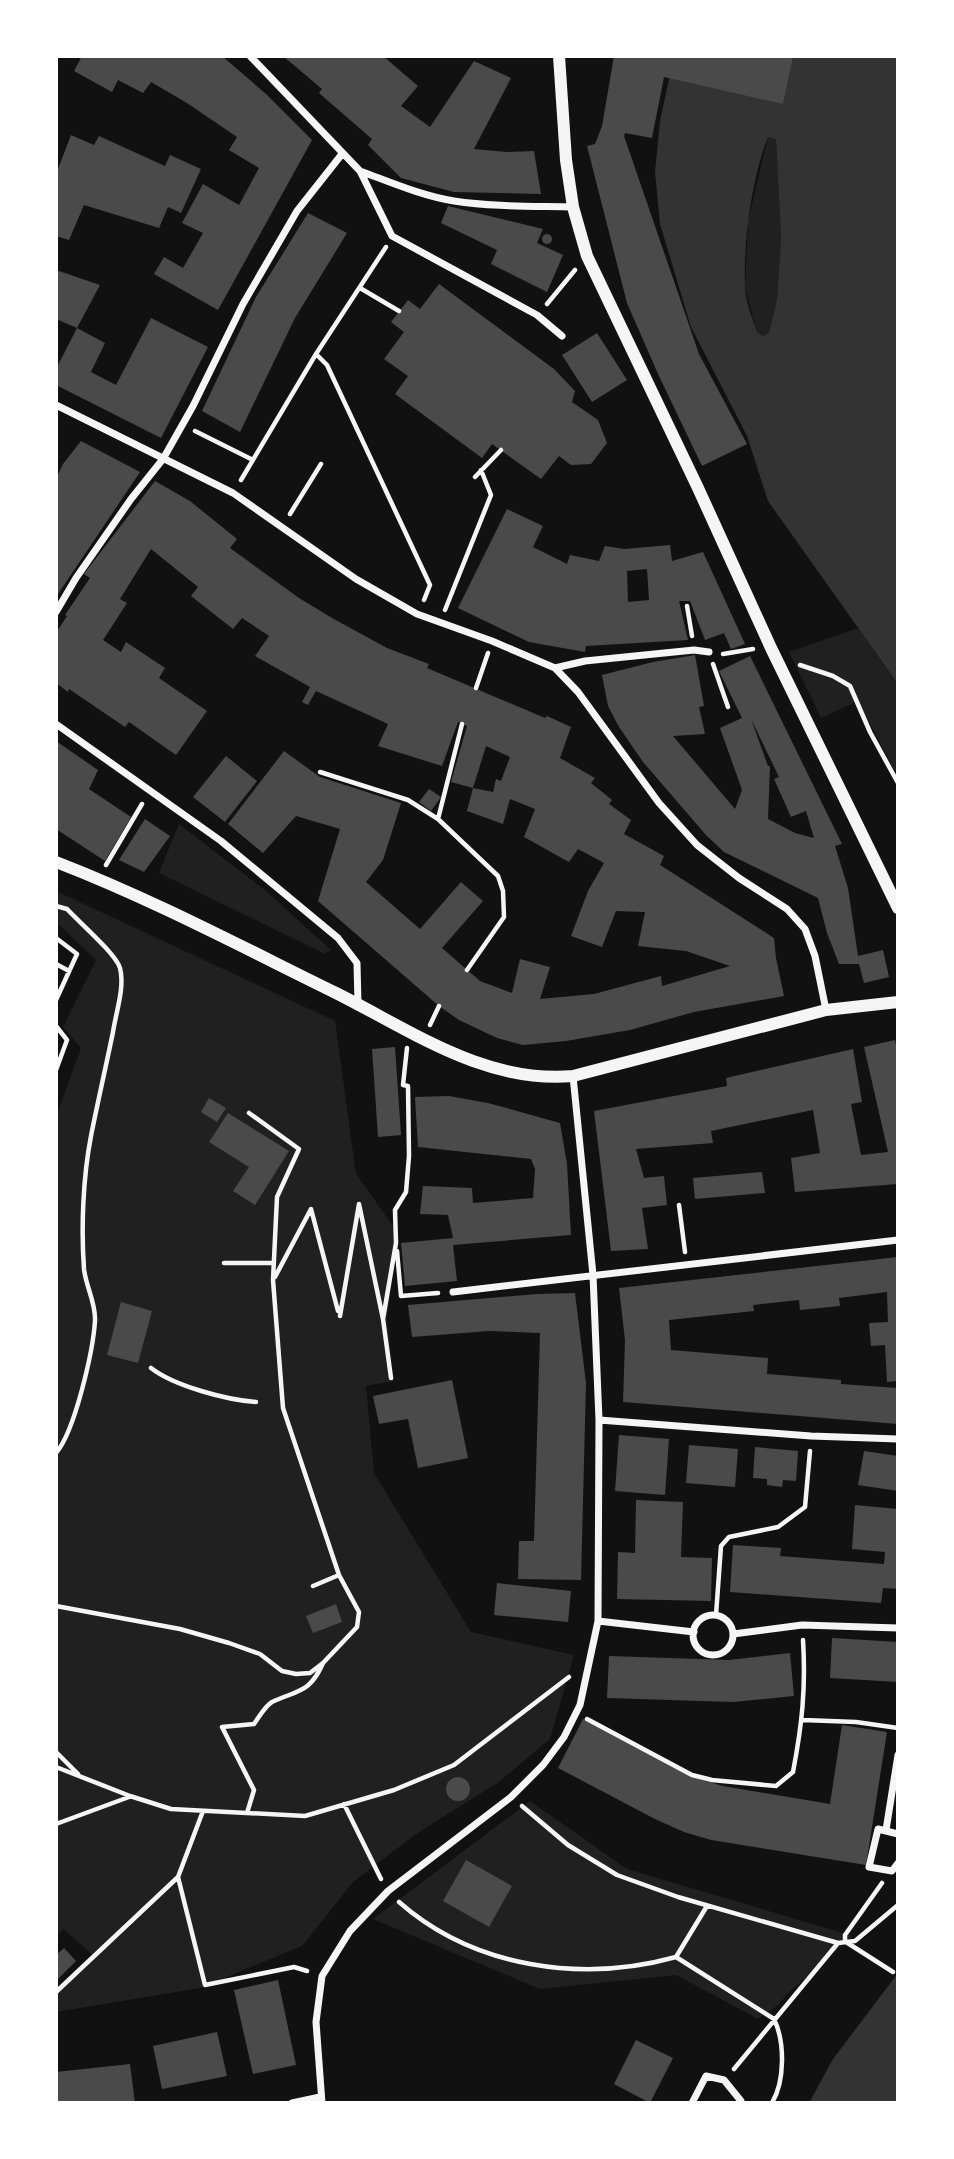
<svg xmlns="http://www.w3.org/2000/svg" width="954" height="2159" font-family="Literata,serif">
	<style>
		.green { fill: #202020 }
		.water { fill: #333; fill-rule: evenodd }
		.building { fill: #4a4a4a; fill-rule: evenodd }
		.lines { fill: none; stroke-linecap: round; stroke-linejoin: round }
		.path { stroke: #f5f5f5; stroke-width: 4.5 }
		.minor { stroke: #f5f5f5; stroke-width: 7 }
		.tertiary { stroke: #f5f5f5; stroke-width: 12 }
	</style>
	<rect width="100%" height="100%" fill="#111"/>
	<path class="green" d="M768 137 776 138 781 238 777 300 769 334 763 336 757 332 745 287 748 221Z
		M858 628 898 684V777L858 701 821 718 789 652Z
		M179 824 266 891 331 950 325 954 159 873Z
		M56 891 335 1021 356 1174 398 1233 387 1318 394 1381 366 1386 374 1473 471 1632 574 1655 550 1739 499 1782 416 1834 353 1882 302 1946 200 1988 56 2012V1995L96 1958 63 1929 56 1936V1117L81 1048 63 1027 96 960 56 922Z
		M530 1801 627 1869 853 1936 789 1992 778 2005 758 2019 676 1975 540 1989 373 1919Z"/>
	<path class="water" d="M674 56H898V684L768 501 747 436 691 327 660 224 655 172 660 121ZM768 137 776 139 781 238 777 300 769 333 763 336 757 332C752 317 745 301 745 285 743 242 752 177 768 137Z
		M898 1973V2103H809L833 2059Z"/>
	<path class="building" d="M82 56H222L266 94 312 140 218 310 154 274 164 257 183 268 203 233 182 223 203 184 239 205 259 168 229 150 237 137 187 103 151 82 143 93 118 80 112 92 74 71Z
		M283 56H383L418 86 401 106 430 127 474 61 511 78 474 149 507 152 534 151 541 194 454 192 401 178 368 145 372 139 319 93 322 89Z
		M614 56H793L783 104 664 77 652 138 625 133 624 136 699 354 747 444 702 466 658 374 627 303 587 146 595 144 602 126Z
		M71 135 94 145 99 136 165 166 170 155 201 169 181 213 168 207 159 228 84 205 69 240 56 236V174Z
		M448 206 543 229 537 243 563 255 547 292 491 264 497 250 441 223Z
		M308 213 347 233 295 318 240 432 202 411 256 297Z
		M542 239a5 5 0 1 1 10 0a5 5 0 1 1-10 0Z
		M56 270 100 285 77 328 56 319Z
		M439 284 554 369 575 391 572 402 598 420 607 443 591 464 571 465 559 456 541 479 492 444 482 458 395 394 408 376 384 359 404 332 391 322 408 300 420 309Z
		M151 318 208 347 161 438 56 385V369L77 328 105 343 91 372 116 385Z
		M597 333 627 380 592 402 562 355Z
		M81 441 140 472 56 597V479L63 464Z
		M155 481 190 501 237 539 230 548 299 598 332 618 387 648 429 664 427 668 545 718 547 716 571 727 560 758 595 778 591 783 612 800 609 804 631 820 624 834 664 856 660 865 774 938 776 958 784 996 694 1012 630 1030 566 1041 523 1045 497 1038 459 1020 439 1006 318 901 340 829 296 816 263 853 228 824 284 751 320 777 401 803 383 860 366 882 420 929 461 882 483 901 442 948 480 981 512 993 520 959 550 967 540 999 594 994 661 976 662 986 730 966 686 951 638 946 645 912 616 911 602 947 571 936 588 891 604 863 578 849 569 862 524 837 535 809 510 799 503 824 467 811 473 788 493 792 496 779 501 781 510 757 486 746 473 788 451 782 467 726 458 722 442 766 378 746 388 724 316 691 308 705 302 702 310 687 255 656 269 636 242 618 233 629 191 596 198 587 151 549 120 599 127 603 103 640 121 652 126 642 165 668 159 678 207 711 176 755 129 722 125 727 69 689 68 692 56 683V633L67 616 65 615 90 578 84 574Z
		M507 509 543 526 533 547 567 564 570 555 599 561 605 546 624 549 670 545 672 561 703 552 745 644 731 649 724 633 705 640 690 601H679L688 640 586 646 585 652 529 642 458 608ZM647 569 649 600 628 602 627 571Z
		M695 655 704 706 699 707 705 734 673 736 735 809 742 790 720 728 742 718 719 671 750 656 842 844 835 846 848 888 858 956 883 950 889 977 864 983 859 964H839L827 933 818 898 724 852 706 835 643 762 619 727 608 706 602 675 653 662ZM751 719 779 777 774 779 791 817 806 811 814 838 795 833 768 819 770 766H768Z
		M56 741 98 770 89 789 131 817 105 861 56 829Z
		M226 756 257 781 225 822 193 797Z
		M429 789 441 797 431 811 419 802Z
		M145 819 170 836 144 872 119 860Z
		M895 1040 898 1054V1184L795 1192 791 1158 820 1153 813 1110 711 1131 713 1143 636 1149 644 1178 664 1176 667 1205 642 1208 648 1249 611 1251 594 1111 727 1086 726 1078 853 1049 862 1102 851 1104 861 1155 888 1152 864 1047Z
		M395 1047 401 1135 378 1137 372 1049Z
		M449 1096 488 1103 560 1123 567 1164 571 1235 453 1245 457 1281 405 1286 401 1243 453 1238 448 1215 420 1214 423 1186 472 1188 473 1203 533 1198 535 1169 531 1159 418 1147 415 1097Z
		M209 1098 226 1108 217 1122 201 1112Z
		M228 1113 289 1151 255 1205 233 1191 249 1167 209 1142Z
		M762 1172 765 1193 695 1199 693 1178Z
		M898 1257V1381L887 1382 885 1345 871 1346 869 1323 888 1322 887 1292 839 1298 840 1306 800 1310 799 1300 753 1305 754 1311 669 1320 671 1350 768 1358 767 1374 841 1380V1384L898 1388V1424L623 1402 625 1340 619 1288Z
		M575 1293 586 1383 581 1580 518 1579 519 1541H534L540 1333 489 1331 412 1337 408 1305 537 1294Z
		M121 1302 152 1311 138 1363 107 1355Z
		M452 1380 468 1458 418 1468 408 1419 379 1424 373 1396Z
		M619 1435 669 1439 665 1495 615 1491Z
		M689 1445 738 1449 735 1487 686 1483Z
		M755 1447 798 1451 796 1481 783 1480 782 1487 767 1485V1479L753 1478Z
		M864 1451 898 1456V1491L858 1485Z
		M636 1500 683 1502 681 1557 712 1558 711 1601 617 1599 618 1552 635 1553Z
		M855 1505 898 1509V1589L883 1588 881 1603 730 1592 733 1545 781 1548 780 1556 884 1564 885 1552 852 1549Z
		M497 1583 571 1591 568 1622 494 1615Z
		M336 1604 342 1622 313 1633 306 1616Z
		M832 1638 898 1642V1682L830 1678Z
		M790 1653 794 1696 733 1702 607 1698 609 1656 729 1660Z
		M583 1719 702 1780 723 1786 830 1804 842 1725 887 1732 866 1865 711 1840 684 1832 655 1819 558 1768Z
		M446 1789a12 12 0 1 1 24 0a12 12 0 1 1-24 0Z
		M466 1860 512 1886 489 1927 443 1901Z
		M64 1948 76 1961 56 1981V1955Z
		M278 1980 296 2065 253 2074 234 1990Z
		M217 2032 227 2076 162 2089 153 2046Z
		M636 2040 673 2058 650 2103 614 2084Z
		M130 2064 135 2103H56V2072Z"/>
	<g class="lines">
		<path class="path" d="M360 288 399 311
			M547 304 575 270
			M316 354 327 365 430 585 424 600
			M195 431 253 460
			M475 477 501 450
			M241 480 316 354 386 247
			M290 514 321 464
			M687 606 692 636
			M445 610 491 495 481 470
			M723 654 753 649
			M713 664 728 707
			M800 665 833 676 850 686 870 732 898 783
			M476 688 488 653
			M462 724 438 819 498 876 503 891 504 917 467 970
			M320 772 408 800 438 819
			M106 865 142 804
			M56 906 67 909C79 922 116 954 120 968 125 987 116 1012 113 1032 106 1066 98 1101 91 1136 83 1177 81 1228 84 1269 86 1287 96 1303 95 1321 93 1351 75 1431 56 1453
			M56 938 77 954 56 1000
			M56 964 69 971
			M430 1025 439 1006
			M56 1026 67 1040 56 1070
			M679 1205 685 1252
			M397 1251 401 1296 438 1293
			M224 1263H274
			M275 1277 311 1209 338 1311
			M340 1316 359 1204 383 1319 396 1243 395 1210 406 1192 409 1156 408 1086 403 1085 407 1048
			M383 1319 391 1378
			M151 1368C174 1386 227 1400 256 1402
			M313 1586 339 1575
			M56 1606 180 1629 229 1643 260 1654 282 1671 296 1674 310 1673 323 1663 357 1627 359 1612 339 1575 283 1408 273 1280 277 1197 299 1149 249 1113
			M716 1615 721 1546 729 1537 778 1527 805 1507 810 1451
			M587 1719 692 1775 712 1780 776 1786 793 1772C802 1725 806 1688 803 1640
			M803 1720 856 1722 898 1728
			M56 1752 78 1774
			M56 1767 130 1796 171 1809 305 1816 394 1790 454 1765 569 1677
			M344 1804 381 1879
			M522 1806 568 1845 617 1875 678 1897 838 1943
			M247 1813 254 1790 222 1727 254 1724C259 1717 265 1706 272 1702 298 1690 310 1693 323 1663
			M56 1824 129 1797
			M178 1877 205 1985 294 1967 307 1971
			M399 1902C474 1968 582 1983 676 1957L707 1906
			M845 1941V1935L882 1883
			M846 1942 893 1972
			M676 1957 774 2019C785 2042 785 2081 772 2103
			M56 1992 178 1877 203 1811
			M734 2069 838 1943 855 1941 898 1905"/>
		<path class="minor" d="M250 56 360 171 392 236 537 315 562 336
			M360 171C390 182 422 196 454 201 493 207 534 206 573 207
			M56 405 233 493 356 579 417 614 492 641 555 668 578 692 659 803 697 845 739 878 787 909 805 929 815 956 826 1010
			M56 612 76 578 131 499 163 459 193 406 243 304 297 211 342 154
			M555 668 585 661 694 650 709 652
			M56 724 221 841 338 938 357 963 358 1004
			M453 1292 898 1240
			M599 1420 811 1436 898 1439
			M693 1635a20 20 0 1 1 40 0a20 20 0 1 1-40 0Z
			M598 1621 694 1632
			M733 1634 802 1625 898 1628
			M886 1830 898 1755
			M898 1834 878 1829 869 1867 892 1871 898 1863
			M292 2103 320 2097
			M322 2103 316 2022 322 1976 350 1931 388 1891 511 1797 543 1765 564 1737 580 1705 598 1621 599 1420 593 1275 573 1076
			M692 2103 706 2076 724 2080 741 2101 740 2103"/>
		<path class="tertiary" d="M559 56 566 160 573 207 587 256 698 488 771 648 898 908
			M56 862C152 899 244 948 336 993 412 1031 485 1084 573 1076L826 1010 898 1002"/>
	</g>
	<rect width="954" height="2159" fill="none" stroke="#ffffff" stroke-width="116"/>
</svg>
